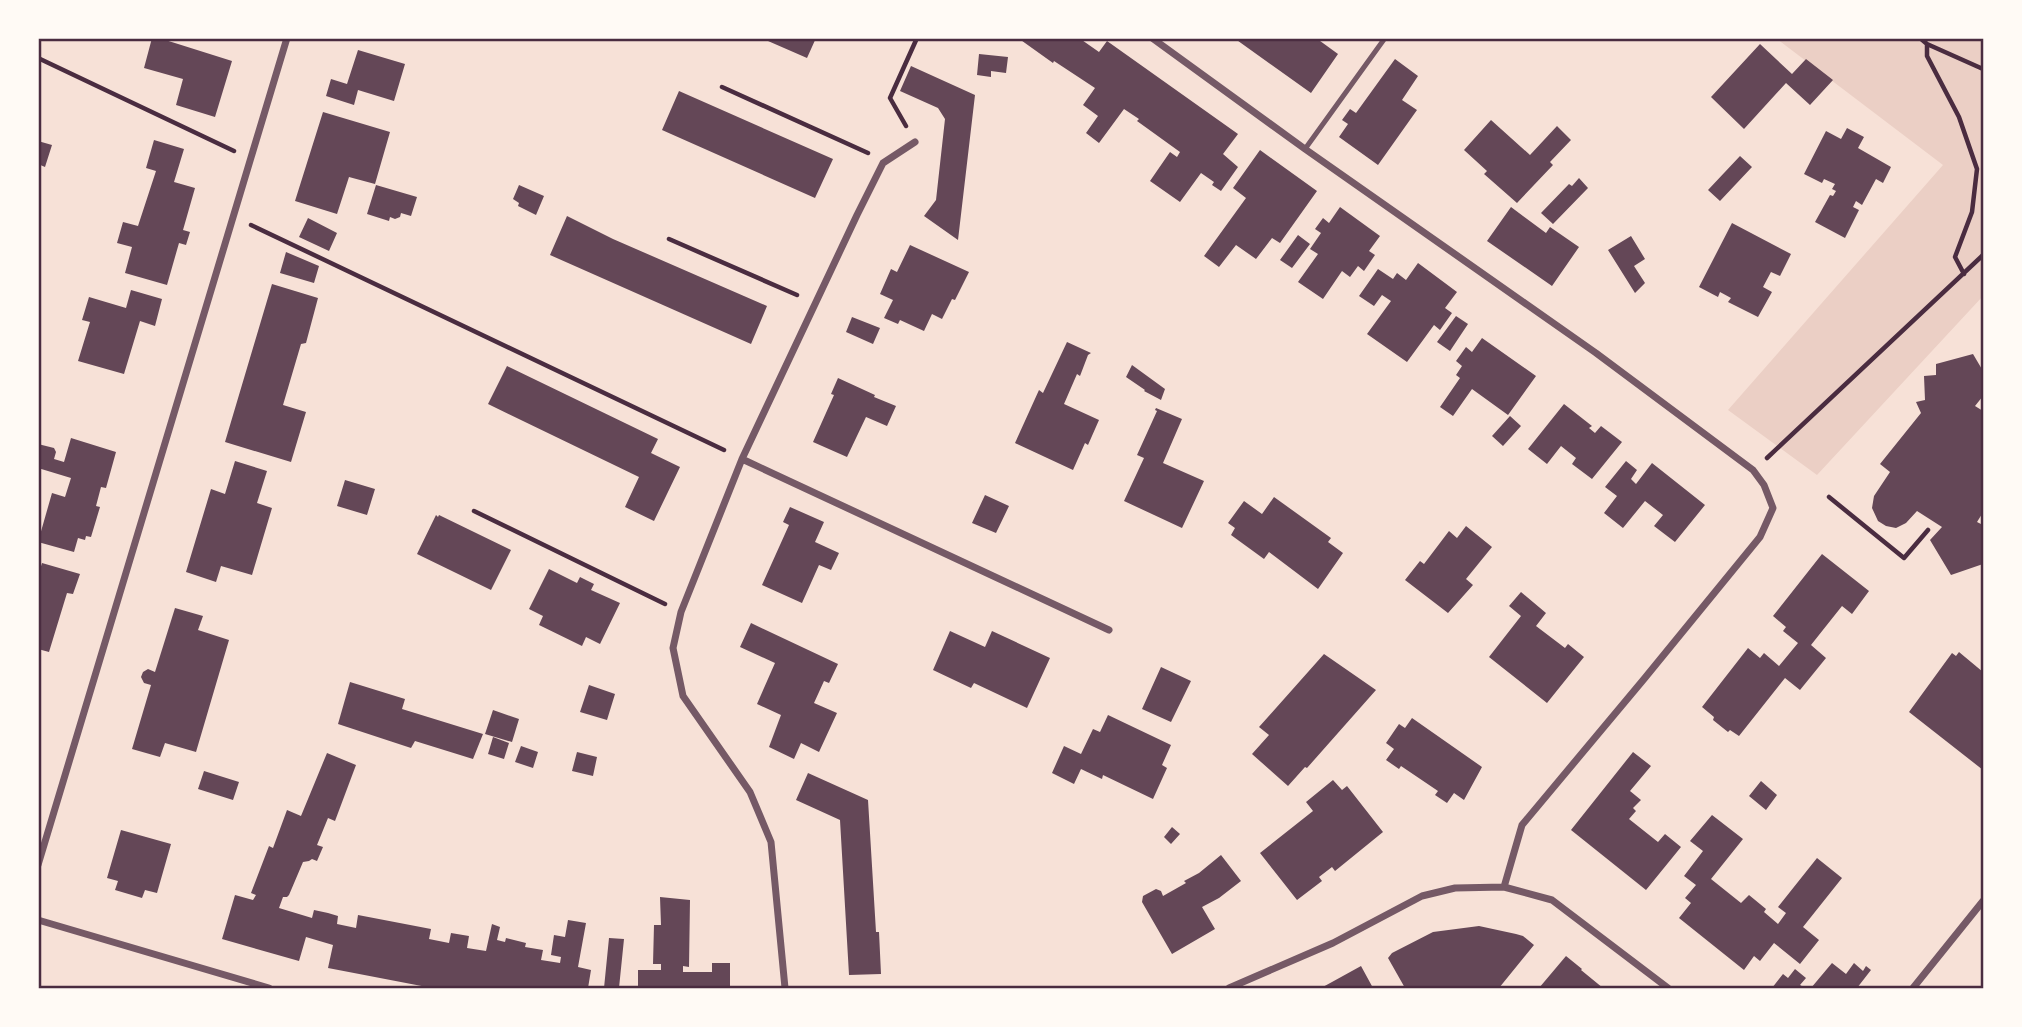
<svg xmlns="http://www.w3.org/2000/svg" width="2022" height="1027" font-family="Poppins,sans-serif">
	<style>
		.green { fill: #ebcfc5 }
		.building { fill: #644757 }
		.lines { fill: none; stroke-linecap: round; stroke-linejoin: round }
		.path { stroke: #4a2c40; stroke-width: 4.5 }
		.service { stroke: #755966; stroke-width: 5 }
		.minor { stroke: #755966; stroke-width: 7 }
		.neatline { fill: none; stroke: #4a2c40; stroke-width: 2.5 }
	</style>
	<rect width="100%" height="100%" fill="#f7e1d7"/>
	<path class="green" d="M1777 39H1983V296L1817 475 1728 410 1943 165Z"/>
	<path class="building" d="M152 38H159L232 61 215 117 176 105 183 79 144 68Z
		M769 38H816L807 58 768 41Z
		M1018 38H1079L1099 52 1107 41 1238 134 1223 154 1238 167 1221 191 1212 185 1214 182 1201 173 1180 202 1150 181 1170 152 1177 157 1180 152 1137 121 1139 119 1124 109 1099 143 1086 133 1098 116 1083 105 1095 88 1054 61 1053 63Z
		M1234 38H1316L1338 54 1311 93Z
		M1760 44 1792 74 1806 59 1833 80 1810 105 1786 83 1744 129 1711 97Z
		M358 50 405 64 394 101 358 90 354 105 326 96 331 79 347 84Z
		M979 54 1008 57 1006 73 991 71V77L977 75Z
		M1395 59 1418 76 1402 100 1417 110 1378 165 1339 137 1348 124 1342 120 1350 109 1356 113Z
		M911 66 975 95 958 240 924 216 936 200 945 119 938 108 900 91Z
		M679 91 833 159 815 198 662 130Z
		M323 112 390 132 375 184 349 177 337 214 295 201Z
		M1491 120 1530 155 1557 126 1571 140 1550 162 1553 165 1517 203 1484 174 1487 171 1464 150Z
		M1847 128 1864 137 1858 148 1891 167 1883 183 1876 179 1862 205 1856 201 1853 207 1859 210 1845 238 1815 222 1830 195 1833 196 1836 191 1832 189 1835 184 1824 179 1822 183 1804 174 1826 131 1841 139Z
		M154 140 184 149 174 182 195 188 183 230 190 232 186 245 179 243 167 285 125 273 132 247 117 243 123 222 138 226 156 171 146 168Z
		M38 141 52 145 45 167 38 164Z
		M1260 150 1317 191 1280 243 1272 238 1256 259 1236 245 1219 267 1204 256 1246 198 1233 188Z
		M1740 156 1752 167 1720 201 1708 190Z
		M1579 178 1588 188 1553 224 1541 213 1569 184 1572 186Z
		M376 185 417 197 411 216 401 213 400 217 395 219 390 217 389 221 367 214Z
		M519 185 544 196 536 215 518 206 519 203 513 199Z
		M1340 207 1380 236 1369 251 1375 255 1364 271 1358 266 1350 277 1342 271 1323 299 1298 282 1318 254 1310 249 1321 233 1315 229 1323 218 1329 223Z
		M1511 207 1546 233 1550 227 1579 247 1552 286 1487 241Z
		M567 216 613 239 767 306 751 344 550 255Z
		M308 218 337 233 329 251 299 237Z
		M1732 223 1791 254 1780 276 1771 272 1763 287 1772 292 1758 317 1728 302 1731 298 1720 292 1718 297 1699 287Z
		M1298 235 1310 244 1292 268 1280 260Z
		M1631 236 1645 259 1634 266 1645 283 1635 293 1608 250Z
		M910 245 969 272 955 300 952 299 942 319 932 314 924 331 900 320 898 324 884 318 893 300 880 294 891 269 897 272Z
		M286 252 319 266 314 283 280 273Z
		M1418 263 1457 292 1445 308 1452 313 1440 330 1434 325 1407 362 1367 334 1391 301 1382 295 1374 306 1359 296 1378 269 1393 279 1397 273 1406 280Z
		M272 284 318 298 306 343 301 344 283 405 306 412 291 462 225 442Z
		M131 290 162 299 155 326 140 321 124 374 78 361 90 322 82 320 89 297 126 308Z
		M1456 316 1468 324 1450 351 1437 342Z
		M852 317 880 328 873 344 846 332Z
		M1482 338 1536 376 1508 415 1472 389 1453 416 1440 407 1460 378 1456 375 1462 366 1456 361 1466 347 1472 352Z
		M1067 342 1091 353 1088 355 1080 376 1077 374 1064 404 1099 420 1088 445 1085 443 1073 470 1015 443 1039 390 1043 393Z
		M1973 354 1983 371V396L1975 406 1983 411V514H1982L1977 522 1983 525V564L1951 575 1930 540 1942 527 1917 511 1906 523 1896 528 1886 526 1878 521 1872 508 1874 496 1890 472 1880 464 1921 413 1916 402 1925 400 1924 376 1936 375V364Z
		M1132 365 1165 389 1161 400 1144 391 1145 390 1126 377Z
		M507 366 658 439 651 453 680 467 654 521 625 507 639 477 488 404Z
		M838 378 875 395 874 397 896 406 887 426 866 417 847 457 813 442 834 395 831 394Z
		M1564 404 1592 426 1589 428 1595 433 1601 426 1622 442 1592 479 1572 464 1576 458 1561 446 1547 464 1528 449Z
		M1156 408 1182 419 1163 463 1204 481 1182 528 1124 501 1144 458 1137 455 1157 411 1155 410Z
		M1510 416 1521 426 1503 446 1492 436Z
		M71 438 116 452 106 488 101 487 96 506 100 507 91 537 86 536 85 540 78 538 74 552 38 542 52 493 65 497 71 478 38 468V444L54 448 56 452 54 459 64 462Z
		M235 461 267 471 257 503 272 508 252 575 221 566 216 582 186 572 211 489 225 494Z
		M1626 461 1637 470 1631 479 1636 484 1652 463 1705 505 1675 542 1654 526 1663 515 1645 501 1623 528 1604 513 1617 496 1605 487Z
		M345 480 375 489 367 515 337 506Z
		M985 495 1009 506 996 533 972 523Z
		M1274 497 1331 538 1328 542 1343 553 1318 589 1269 552 1264 559 1231 535 1235 528 1228 523 1244 501 1262 514Z
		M790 507 824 522 815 542 839 553 831 570 819 565 802 603 762 585 789 525 783 522Z
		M436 515 438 517 439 515 511 550 491 590 417 554Z
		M1466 526 1492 547 1466 579 1473 585 1448 613 1405 580 1420 561 1424 564 1449 531 1457 538Z
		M1822 554 1869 591 1852 614 1842 606 1811 645 1826 658 1800 690 1785 678 1739 736 1730 730 1728 732 1713 720 1714 717 1702 707 1748 648 1760 658 1764 653 1779 666 1798 643 1783 631 1786 627 1773 616Z
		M42 563 80 574 73 594 67 593 49 652 38 649V576Z
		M549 569 577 583 580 577 594 584 591 590 620 603 600 644 586 637 582 646 539 625 543 616 529 609Z
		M1521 592 1546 613 1536 626 1565 648 1568 644 1584 657 1547 703 1489 657 1521 616 1509 606Z
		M175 608 203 616 198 630 229 640 196 752 165 743 160 757 132 749 151 685 144 683 141 677 143 672 148 669 155 672Z
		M751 623 838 664 829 683 824 681 814 703 837 713 819 752 801 743 794 759 769 747 781 715 757 704 775 663 740 647Z
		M950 631 985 647 992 631 1050 658 1027 708 974 683 971 688 933 670Z
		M1959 652 1983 672V770L1909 712 1952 653 1956 656Z
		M1324 654 1376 690 1307 768 1305 767 1288 786 1252 754 1269 735 1259 727Z
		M1161 667 1191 681 1171 722 1142 709Z
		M350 682 405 699 402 709 483 734 473 759 415 741 411 748 338 724Z
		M589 685 615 694 607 720 580 712Z
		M493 710 519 719 512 742 485 734Z
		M1108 715 1171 745 1162 765 1167 768 1153 799 1103 775 1102 779 1081 769 1074 784 1052 773 1064 746 1081 754 1093 729 1100 732Z
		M1412 718 1482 767 1464 800 1454 793 1447 803 1435 795 1438 791 1401 766 1399 769 1386 760 1394 749 1386 743 1399 724 1405 728Z
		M493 737 509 743 504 759 488 754Z
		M521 746 538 752 533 768 515 762Z
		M577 752 597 757 593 776 572 771Z
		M1633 752 1651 766 1630 791 1641 800 1633 808 1636 811 1629 819 1658 842 1665 834 1681 847 1646 890 1571 830Z
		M327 753 356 765 335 821 328 818 317 845 323 847 317 861 312 859 309 861 303 862 289 895 287 897H283L279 908 312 918 314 910 328 913 338 916 337 924 356 928 358 915 431 929 429 939 449 943 451 933 469 936 467 948 486 951 492 924 500 927 497 940 505 942 506 938 526 943 525 947 543 950 541 960 560 963 561 957 551 955 554 935 565 937 568 920 586 923 578 967 591 970 588 988H432L328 968 333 945 306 937 299 961 222 939 235 895 253 900 256 895 251 893 269 846 273 848 287 810 301 816Z
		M204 771 239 782 233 800 198 789Z
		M808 773 868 800 876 932H879L881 974 849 975 840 820 796 800Z
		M1333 780 1342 790 1347 786 1383 832 1335 871 1332 867 1319 877 1322 881 1297 900 1260 853 1313 811 1306 802Z
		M1761 781 1777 795 1766 810 1749 796Z
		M1712 815 1743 839 1711 879 1741 903 1749 895 1766 909 1764 912 1778 924 1786 913 1778 907 1817 858 1842 878 1803 927 1819 940 1800 964 1774 943 1760 961 1754 956 1744 970 1679 918 1691 903 1685 898 1696 885 1684 876 1703 851 1690 841Z
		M1172 827 1180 834 1171 844 1164 837Z
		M121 830 171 844 157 893 145 890 142 898 115 890 118 881 107 878Z
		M1221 855 1241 881 1219 898 1202 907 1215 929 1172 954 1142 902 1143 896 1156 889 1161 891 1163 896 1186 883 1184 881 1199 873Z
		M660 897 690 900 689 967 683 966V972H712V963H730V988H638V970H661V964H653L654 925H661Z
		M1479 926 1516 934 1523 936 1534 945 1499 988H1405L1388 958 1392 953 1433 932Z
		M609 938 624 939 619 988H604Z
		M1566 956 1582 969 1581 970 1603 988H1539Z
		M1832 963 1846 974 1854 963 1863 971 1866 966 1871 970 1857 988H1811Z
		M1361 966 1373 988H1321L1332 982Z
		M1795 969 1806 978 1800 985 1805 988H1772L1783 974 1788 978Z"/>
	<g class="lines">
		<path class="path" d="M1920 38 1927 44 1983 69
			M1927 44V56L1959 117 1977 169 1972 212 1955 257 1964 274
			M38 58 234 151
			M722 87 868 153
			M906 126 890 98 917 38
			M251 225 724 450
			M669 239 797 295
			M1767 458 1983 255
			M1829 497 1904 558 1928 530
			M474 511 665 604"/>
		<path class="service" d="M1305 149 1385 38"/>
		<path class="minor" d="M1152 38 1305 149 1596 353 1753 470 1764 485 1773 508 1760 537 1644 679 1522 825 1504 887
			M742 459 1109 630
			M38 865 287 38
			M38 920 269 988
			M785 988 771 842 750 792 683 696 673 648 681 612 742 459 857 215 883 163 915 142
			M1229 988 1333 943 1422 896 1455 888 1504 887 1552 900 1668 988
			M1913 988 1983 901"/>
	</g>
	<rect width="2022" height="1027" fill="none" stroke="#fffaf5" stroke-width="80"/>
	<rect x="40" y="40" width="1942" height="947" class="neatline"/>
</svg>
